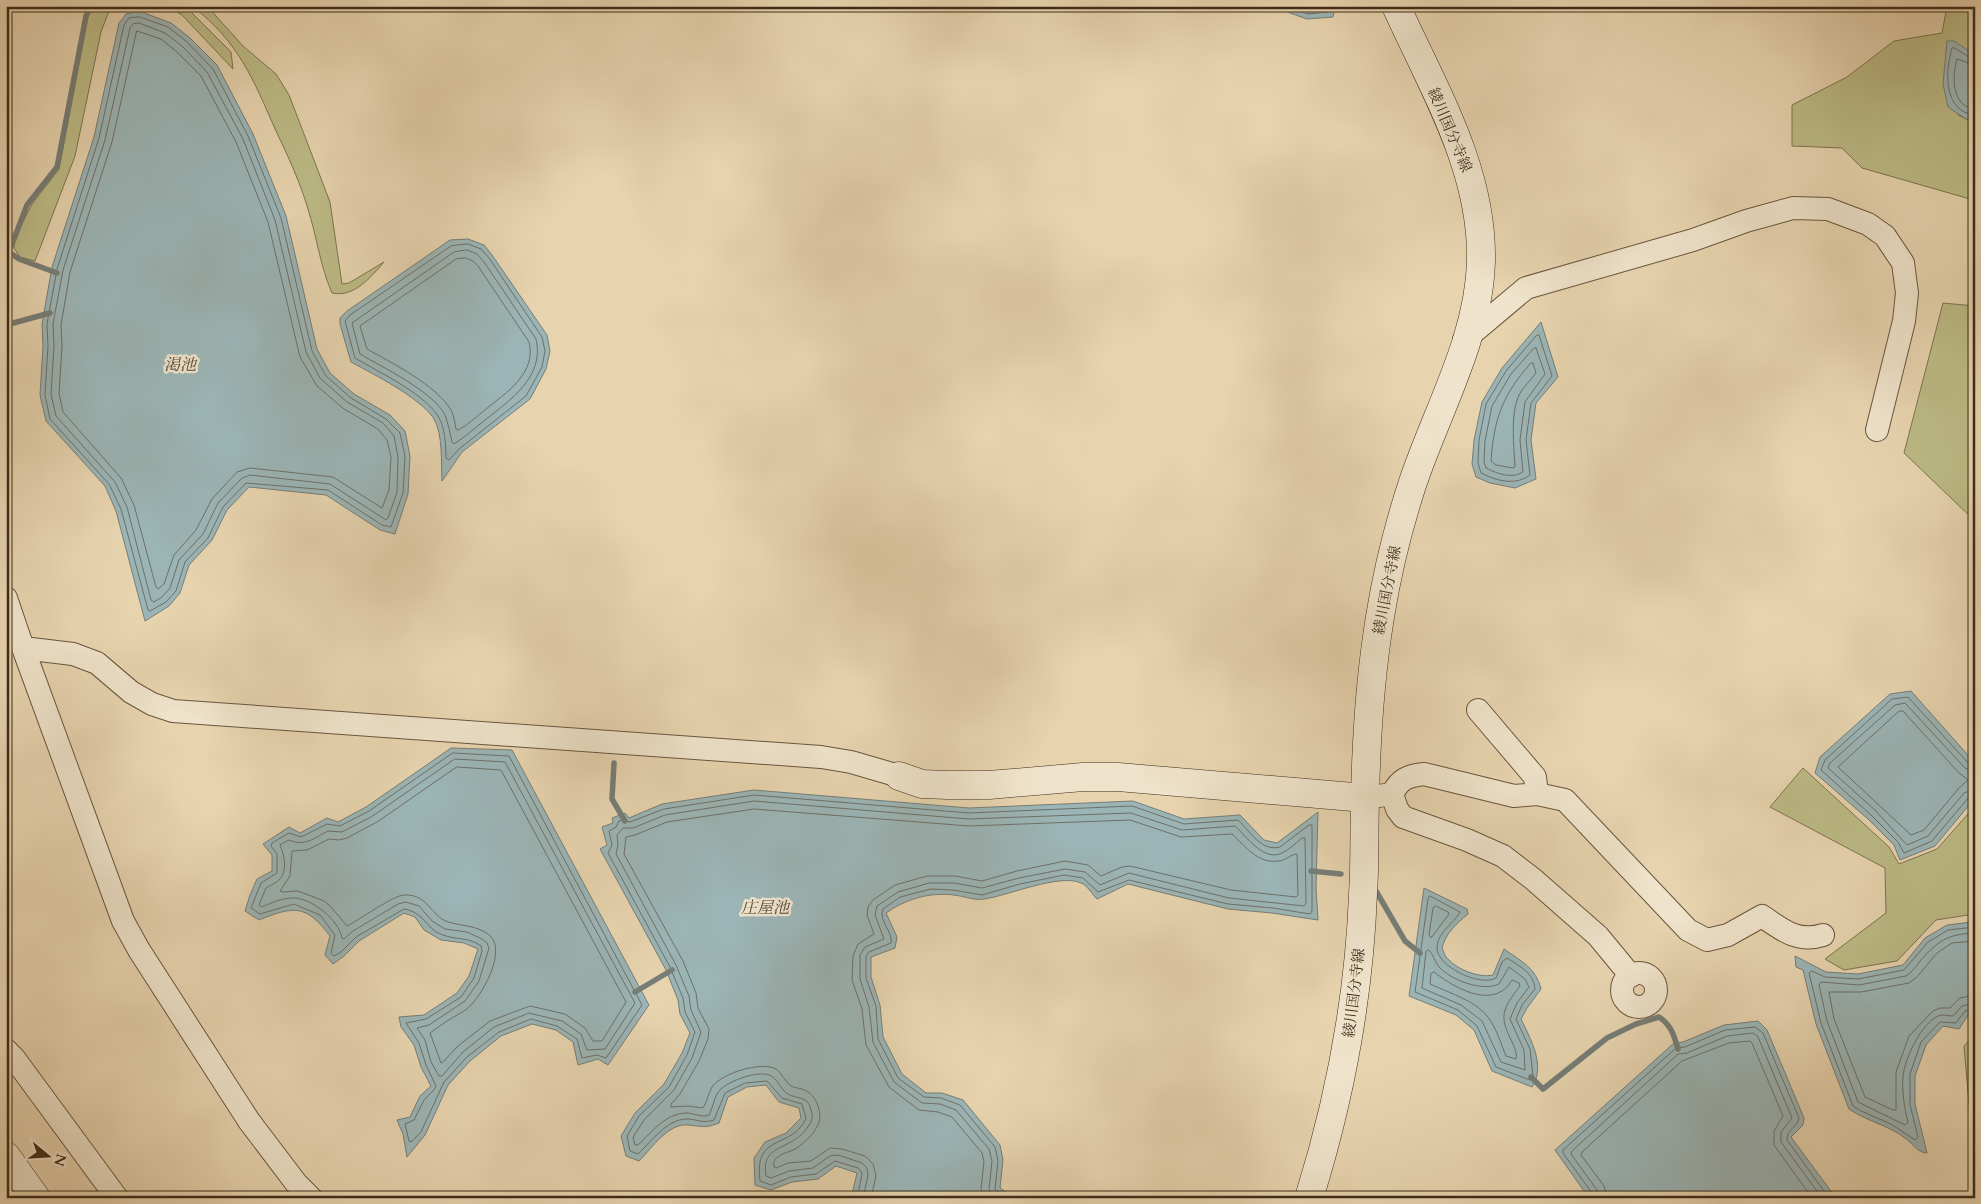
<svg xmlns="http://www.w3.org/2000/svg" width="1981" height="1204" font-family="Cardo,'Noto Serif JP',serif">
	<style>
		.green { fill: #bcbb86; stroke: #7e7450 }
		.water { fill: #9bb5b6; stroke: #767e77 }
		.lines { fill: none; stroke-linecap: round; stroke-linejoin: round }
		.shore { stroke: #6d7068; stroke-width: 1 }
		.stream { stroke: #767e77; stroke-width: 5.5 }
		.street-casing { stroke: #69563e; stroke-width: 24 }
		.secondary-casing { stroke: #3f2c19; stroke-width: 29 }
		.street { stroke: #efe3cb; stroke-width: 22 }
		.secondary { stroke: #efe3cb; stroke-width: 28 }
		.labels { text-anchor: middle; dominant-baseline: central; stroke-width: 5; stroke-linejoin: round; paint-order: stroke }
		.street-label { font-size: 15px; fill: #3f2c19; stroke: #efe3cb }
		.water-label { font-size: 16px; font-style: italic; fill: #514738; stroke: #efe3cb }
	</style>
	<rect width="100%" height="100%" fill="#e7d4af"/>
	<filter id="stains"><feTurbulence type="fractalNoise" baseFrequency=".004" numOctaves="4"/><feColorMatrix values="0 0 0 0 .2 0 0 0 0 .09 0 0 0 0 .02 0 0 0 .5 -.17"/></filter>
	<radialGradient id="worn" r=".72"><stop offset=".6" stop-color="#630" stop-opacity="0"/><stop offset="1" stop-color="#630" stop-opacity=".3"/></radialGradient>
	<path class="green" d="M94 6H111L101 32 75 156 35 261 20 257 14 248 15 237 32 204 59 169 88 16Z
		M167 6H183L188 9 231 52 233 69 182 15Z
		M192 6H207L243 46 276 74 289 95 330 202 342 284 349 283 384 262C371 277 354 298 332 293 320 266 317 237 308 209 300 182 288 156 276 131 253 79 239 42 192 6Z
		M1947 6H1975V55L1954 42 1958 115 1966 119 1975 120V207L1970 199 1862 168 1842 148 1792 146V105L1847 77 1894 41 1942 33Z
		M1943 303 1975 306V521L1904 453Z
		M1803 768 1889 847 1899 864 1937 849 1975 806V914L1936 920 1897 961 1844 970 1825 959 1886 913 1885 868 1770 807Z
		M1975 1034V1175L1964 1046Z"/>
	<path class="water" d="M1270 6H1335L1333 17 1307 19Z
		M139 11 171 23 189 37 217 65 253 134 286 216 317 349 330 373 354 394 390 415 405 431 410 456 408 494 395 534 380 530 326 495 249 487 227 510 212 540 189 565 180 593 169 606 145 621 116 511 105 486 46 421 40 395 43 346 42 324 52 267 94 137 119 23 126 14Z
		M1947 41H1954L1975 55V120L1966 119 1948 107 1943 84Z
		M468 239 484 245 492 255 547 335 550 351 546 369 530 399 462 452 442 481C441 463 443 434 434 419 421 398 373 374 351 362L340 324V318L347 311 450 240Z
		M1541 322 1558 377 1536 403 1531 440 1536 479 1515 488 1490 483 1476 477 1472 464 1474 440 1482 402 1502 368Z
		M1911 691 1975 763V798L1935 846 1900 860 1894 845 1868 819 1815 773 1820 757 1890 694Z
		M451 748 512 750 649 1005 608 1065 598 1059 578 1065 573 1042 556 1030 532 1024 501 1036 470 1061 448 1085 425 1135 407 1157 403 1134 397 1120 410 1117 420 1096 431 1086 421 1067 414 1045 401 1027 399 1017 424 1015 457 993 469 976 478 949 464 943 441 940 424 930 415 917 404 913 359 941 344 956 333 964 325 955 330 936C306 904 294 906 259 920L245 911 250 895 257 879 272 871V855L263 844 289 827 300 833 327 818 338 822 366 807Z
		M754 790 969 808 1133 801 1184 819 1240 815 1264 840 1277 843 1318 812 1316 887 1318 920 1272 913 1228 909 1128 884 1097 899C1092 894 1087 885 1081 883 1060 873 1007 896 984 899 975 901 964 896 954 895 929 892 906 899 886 913L897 937 895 948 871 957V977L880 1005 883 1037 902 1074 926 1093H942L963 1100 1000 1145 1003 1160 1000 1188 1015 1198H851L857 1173 836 1166 818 1179 792 1182 771 1190 755 1185 754 1158 765 1142 786 1133 801 1118 799 1108 779 1102 766 1085 747 1087 728 1097 719 1123C703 1129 704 1126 688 1125 668 1123 652 1148 639 1161L626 1156 621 1136 635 1113 664 1084 682 1053 690 1033 680 1014 678 1000 666 970 600 849 607 845 602 827 613 823 612 818 625 813 629 818 662 804Z
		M1424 888 1467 909 1468 914C1456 924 1446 933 1442 948 1444 952 1445 957 1448 959 1458 970 1479 978 1493 975L1504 949C1521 961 1536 968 1541 989L1527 1008 1521 1019C1531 1040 1546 1066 1532 1087L1492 1071 1474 1030 1456 1015 1409 996Z
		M1972 922H1975V1013L1968 1015 1959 1029 1943 1026 1926 1045 1915 1076V1104L1927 1153C1918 1153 1912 1143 1905 1138 1888 1125 1866 1121 1849 1109L1816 1024 1803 970 1796 967 1795 956 1826 972 1858 974 1903 965 1925 938 1947 925Z
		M1758 1021 1767 1030 1804 1118 1803 1125 1791 1137 1836 1198H1589L1555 1150 1674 1043 1683 1042 1724 1025Z"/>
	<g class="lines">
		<path class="shore" d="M1283 6 1308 14 1328 12 1330 6
			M140 17 168 27 186 41 213 69 248 136 281 218 312 351 326 376 351 398 386 419 400 433 405 456 403 493 391 527 382 525 328 490 246 483 223 507 208 538 185 562 176 591 166 602 150 611 148 610 121 509 109 484 50 419 45 395 48 346 47 324 57 269 99 138 124 25 129 18Z
			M139 23 165 33 182 46 207 72 243 139 275 220 306 352 320 378 347 402 383 423 394 436 398 457 397 492 388 518 386 520 330 484 250 475 242 478 218 503 203 534 179 560 170 588 162 597 154 602 151 600 127 507 115 482 56 416 51 394 54 346 53 324 63 270 105 140 130 28 133 24Z
			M137 31 161 39 177 52 201 76 236 142 268 222 300 357 317 386 344 409 378 429 387 440 391 457 389 490 382 508 333 477 250 468 237 472 212 499 196 530 174 555 164 584 158 589 156 587 134 505 121 478 63 412 59 393 62 346 61 325 70 272 112 142Z
			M1975 59 1970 58 1955 48H1952C1945 71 1943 112 1975 115
			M1975 65 1957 59C1952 76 1951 107 1975 109
			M468 244 481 249 489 258 542 337 545 351 542 367 526 396 459 449 449 460 446 458C446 446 445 427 438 416 422 392 380 373 355 358L345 321 350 315 451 246Z
			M467 250 477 254 484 262 536 339C545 377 510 400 485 420 475 428 465 437 454 444L452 442C450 433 448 423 445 415 434 392 382 367 360 354L352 323 454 252Z
			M466 258 473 261 478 266 529 342C537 373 506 393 486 409 477 416 468 425 458 430L456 429C455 423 454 416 451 410 436 385 392 363 367 349L360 326 456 259Z
			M1539 335 1552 376 1531 403 1526 440 1530 475C1515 486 1497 481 1481 473L1478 463 1479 440 1486 404 1506 371 1536 336Z
			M1536 348 1545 374 1525 402 1520 440 1523 472C1512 479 1498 474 1486 468L1484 462 1485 441 1492 406 1511 374 1533 349Z
			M1533 363 1536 373C1531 380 1523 387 1519 395 1510 414 1514 447 1515 467L1513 468 1496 465 1491 461C1494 419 1502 396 1530 364Z
			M1903 711 1959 773 1968 780 1959 788 1924 830 1911 835 1838 767 1898 712Z
			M453 753 509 756 642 1005 606 1058 597 1055 582 1058 577 1039 557 1026 531 1019 499 1032 467 1057 444 1082 421 1132 411 1142 409 1141 405 1124 414 1120 424 1100 434 1090 436 1086 426 1065 419 1043 406 1023 426 1019 461 997 474 978 482 951 481 946C469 937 456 940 443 935 424 928 426 913 404 909L356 937 341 952 334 956 331 953 335 935 320 915 294 904 260 914 251 908 261 883 277 873V854L271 846 272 843 289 833 301 837 327 824 340 826 369 811Z
			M455 759 505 762 635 1003 605 1049 587 1050 581 1034 562 1021 529 1013 494 1027 463 1052 442 1076H439L431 1062 425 1040 417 1028 429 1025 465 1001 479 981 489 948 487 943 482 939 467 932 445 929 432 921 419 906 406 902 398 904 353 931 344 939 342 938C339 920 311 897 292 898 282 898 271 903 262 907L259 905 266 888C270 885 277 883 280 879 287 872 285 854 280 846L281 844 289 840C305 847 314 838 328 831L342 832 371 817Z
			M1975 766 1969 764 1908 697 1892 699 1825 760 1821 770 1871 815 1898 842 1904 853 1932 841 1969 797 1975 795
			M457 767 501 770 626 1002 602 1041H593L585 1028 565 1014 530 1006 490 1021 458 1046 443 1062 441 1063 430 1033C437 1028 445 1022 452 1018 458 1014 466 1011 471 1005 484 992 508 948 488 934 475 925 461 926 448 922 430 916 429 894 404 895 394 895 359 920 347 926L331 907 324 901 298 891 283 892 280 891 290 876 292 851 307 850 329 839 339 840 347 838 377 822Z
			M1975 772 1965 768 1905 703 1895 705 1830 763 1828 768 1875 810 1907 845 1928 836 1964 793 1975 789
			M1430 896 1460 912C1454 924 1438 931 1437 947 1436 967 1481 987 1496 978L1502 962 1507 958C1519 966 1534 973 1535 989L1522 1005 1516 1019 1530 1049 1533 1076 1530 1080 1496 1067 1477 1026 1458 1010 1415 992 1428 899Z
			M1436 906 1448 912 1449 914 1431 938 1429 935 1433 908Z
			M1975 927 1948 930 1928 942 1904 970 1858 979 1825 977 1812 971 1809 973 1821 1023 1853 1106 1861 1111 1891 1124 1915 1140 1918 1137 1910 1105V1074L1921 1042 1940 1022 1956 1023 1965 1011 1975 1009
			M1975 933C1947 934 1938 941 1920 961 1916 967 1912 972 1906 976L1859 985 1821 982 1819 985 1827 1021 1858 1102 1905 1125 1908 1122C1904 1107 1902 1091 1903 1076 1905 1058 1921 1024 1938 1016 1943 1014 1948 1016 1953 1016L1962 1006 1975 1003
			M1975 941 1952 943 1937 953 1917 977 1909 983 1861 992H1829L1834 1019 1865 1097 1893 1110H1896V1072L1909 1036 1933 1011 1940 1008H1950L1960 998 1975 995
			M1429 950C1433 954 1435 962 1439 967 1451 980 1482 992 1499 984L1509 967 1525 979 1529 987 1517 1003 1510 1019 1524 1050 1525 1070 1501 1062 1482 1021 1461 1005 1422 988 1426 952Z
			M1434 972C1451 985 1481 1004 1502 991 1507 988 1509 984 1512 980L1519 983 1520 986C1501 1011 1499 1016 1513 1044 1515 1049 1517 1053 1516 1059L1506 1056C1501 1044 1497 1030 1490 1020 1478 1001 1449 993 1430 984L1431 974Z
			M857 1198 862 1175 861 1171 858 1168 835 1161 816 1174 791 1177 771 1185 760 1181C753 1132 793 1150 806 1118L802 1104 782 1098 767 1081 745 1083 725 1093 714 1120C702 1124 698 1119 686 1119 666 1120 652 1141 638 1154L630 1151 627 1136 639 1116 669 1087 687 1055 695 1032 685 1012 683 998 670 967 608 853 612 845 609 831 616 827 619 821 623 820 630 822 664 809 754 795 969 813 1132 806 1184 824 1238 820C1250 831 1261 852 1280 847L1309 825H1312V911L1310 914 1273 908 1228 904 1129 880 1098 892 1083 878 1064 875 1020 884 982 895 953 890 931 889 900 897 883 909C878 921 893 931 891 943L869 952 866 956V978L876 1006 878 1039 898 1078 924 1097 941 1098 960 1105 995 1147 998 1161 995 1189 1006 1198
			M863 1198 868 1175 867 1168 862 1163 838 1155 830 1156 813 1168 789 1171 771 1178 766 1176C763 1154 772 1152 789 1143 798 1139 814 1125 812 1114 808 1092 798 1102 785 1092 781 1088 778 1081 773 1077 762 1068 728 1081 720 1090 714 1096 713 1108 709 1115 701 1118 694 1113 686 1113 665 1114 653 1131 638 1145H635L633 1137 644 1120 674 1090 692 1058 701 1032 691 1010 689 996 676 965 616 854 618 845 617 835 623 828H633L665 815 754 801 969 819 1131 813 1182 830 1235 826C1247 837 1264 862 1282 853 1290 849 1296 843 1302 838H1305L1306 904 1304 906 1229 898 1129 873 1100 885 1085 872 1065 869 1019 878 982 888 954 883H929L898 892 877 906 875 915 884 939 865 947 860 955V979L869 1007 873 1042 894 1082 922 1103 940 1104 956 1110 989 1149 992 1161 989 1189 994 1198
			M871 1198 876 1176 873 1164 865 1156 842 1149 830 1148 811 1161 788 1163 776 1168 774 1167C773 1163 774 1159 778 1157 782 1153 790 1152 795 1149 805 1143 820 1129 820 1116 819 1104 814 1093 802 1089 799 1088 794 1088 791 1086 785 1082 782 1073 776 1069 761 1061 722 1073 712 1087 708 1094 707 1102 703 1108L688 1106 671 1107V1104L680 1094 699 1061 708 1039 709 1029 698 1008 696 993 683 961 624 854 626 837 635 835 667 822 754 809 969 826 1130 820 1181 837 1232 834C1246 847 1258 864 1279 861 1287 860 1291 854 1297 854L1298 895 1296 897 1231 890 1130 866 1122 867 1101 876 1088 865 1065 861 1017 871 982 881 955 876H927L895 885 873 900 868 907 867 915 874 934 858 944 853 956 852 980 862 1009 866 1045 889 1087 919 1110 938 1112 952 1117 982 1153 984 1162 981 1188 984 1198
			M1593 1198 1592 1193 1563 1153V1150L1676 1048 1685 1047 1725 1030 1755 1027 1763 1033 1799 1118C1798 1127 1786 1130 1787 1140L1829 1198
			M1599 1198 1597 1190 1571 1154 1572 1151 1678 1054 1687 1053 1727 1036 1753 1033 1758 1037 1792 1118 1781 1132V1142L1822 1198
			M1607 1198 1604 1186 1581 1155 1582 1152 1682 1061 1729 1043 1750 1041 1752 1043 1783 1116 1774 1131V1145L1812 1198"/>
		<path class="stream" d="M57 273 19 259 9 252 27 205 57 167 86 16 91 6
			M6 325 50 313
			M614 763 612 799 625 821
			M1311 871 1341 874
			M1376 891 1405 941 1420 953
			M635 992 672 970
			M1531 1077 1543 1089 1607 1038 1636 1024 1659 1017C1671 1025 1674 1035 1678 1049"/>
		<defs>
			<path id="street" d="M1464 340 1526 288 1693 240 1746 221 1793 208 1828 209 1868 224 1885 236 1903 263 1907 293 1904 321 1877 430
				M6 598 23 648 123 921 139 950 249 1121 296 1183 311 1198
				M23 648 73 654 97 663 131 692 152 704 173 711 821 757 851 762 899 776
				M1478 710 1535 777 1537 794
				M1392 794 1397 809 1403 817 1467 840 1503 856 1533 879 1598 936 1631 976
				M1365 798 1392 794C1400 779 1407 776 1424 774L1514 796 1537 794 1565 800 1688 930 1707 940 1728 935 1762 916C1782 930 1798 943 1823 935
				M1622 990a17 17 0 1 1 34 0a17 17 0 1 1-34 0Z
				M6 1050 14 1058 117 1198"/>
			<path id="secondary" d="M899 776 922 784 948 785H989L1083 777H1118L1365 798
				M6 1156 36 1198
				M1309 1198C1340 1099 1359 998 1363 894 1365 864 1364 833 1365 802 1366 740 1370 678 1380 617 1387 573 1398 528 1412 485 1436 412 1479 340 1481 261 1483 169 1433 88 1396 6"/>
		</defs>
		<use href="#street" class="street-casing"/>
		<use href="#secondary" class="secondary-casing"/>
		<use href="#street" class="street"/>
		<use href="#secondary" class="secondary"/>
	</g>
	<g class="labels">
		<g class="street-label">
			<text transform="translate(1450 130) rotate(67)">綾川国分寺線</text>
			<text transform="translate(1387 590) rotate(-79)">綾川国分寺線</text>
			<text transform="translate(1354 993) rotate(-83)">綾川国分寺線</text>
		</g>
		<g class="water-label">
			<text x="180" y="365">渇池</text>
			<text x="765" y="908">庄屋池</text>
		</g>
	</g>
	<rect width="1981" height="1204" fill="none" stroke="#e7d4af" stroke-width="25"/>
	<rect x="8" y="8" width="1966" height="1189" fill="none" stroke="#3f2c19" stroke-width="2.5"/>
	<rect x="12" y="12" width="1956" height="1179" fill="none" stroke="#3f2c19"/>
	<g transform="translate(48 1156) rotate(108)" stroke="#efe3cb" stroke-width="4" paint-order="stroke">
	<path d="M0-4L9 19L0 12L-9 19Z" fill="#3f2c19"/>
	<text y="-8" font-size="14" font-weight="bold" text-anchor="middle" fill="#3f2c19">N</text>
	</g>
	<rect width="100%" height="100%" filter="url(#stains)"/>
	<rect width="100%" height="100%" fill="url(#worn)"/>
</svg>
